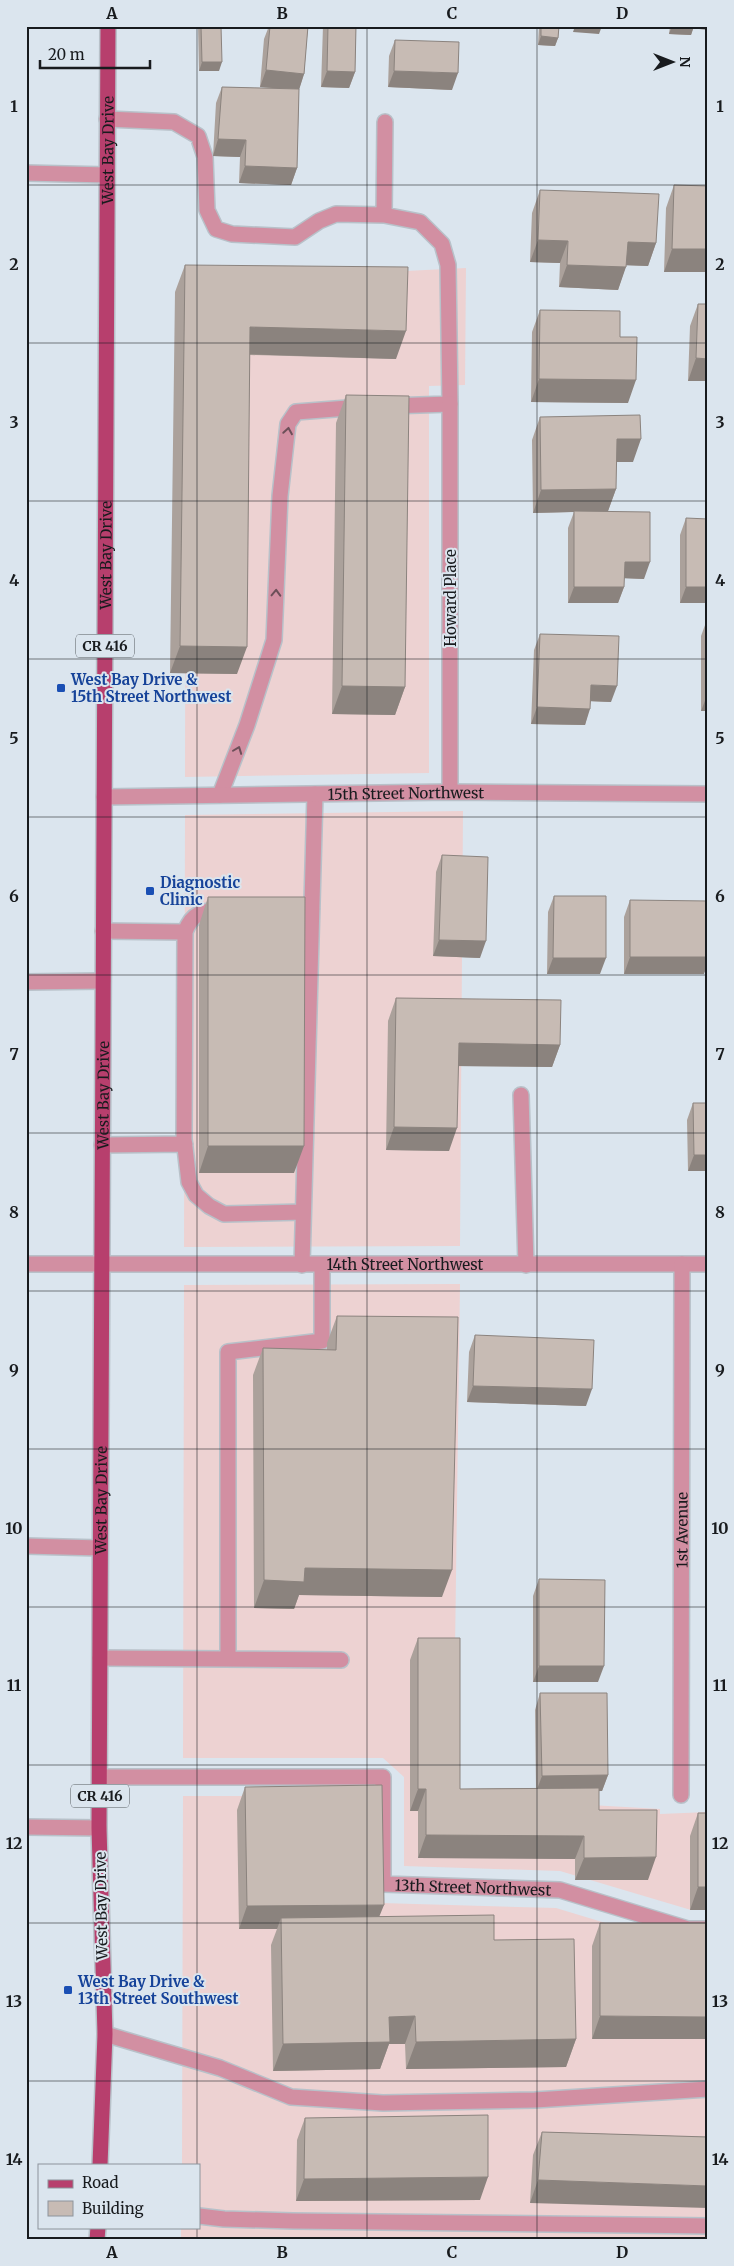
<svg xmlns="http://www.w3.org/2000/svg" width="734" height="2266" font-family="Merriweather,serif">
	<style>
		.commercial { fill: #edd2d2 }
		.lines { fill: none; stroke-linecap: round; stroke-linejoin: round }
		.service-casing { stroke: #b8c1c9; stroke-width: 18 }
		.minor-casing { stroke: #b8c1c9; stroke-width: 18 }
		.primary-casing { stroke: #b8c1c9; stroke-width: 18 }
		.service { stroke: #d28fa2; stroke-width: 15 }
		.minor { stroke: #d28fa2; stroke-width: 15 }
		.primary { stroke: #b73f6d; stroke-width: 15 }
		.wall { fill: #aba19b }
		.shaded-wall { fill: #8b837e }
		.building { fill: #c7bbb4; stroke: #8b837e }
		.oneway { stroke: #6c4f59 }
		.grid { fill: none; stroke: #181b1e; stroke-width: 1; stroke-opacity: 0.55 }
		.transit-dot { fill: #1a4fb4; stroke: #dbe5ee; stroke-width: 2 }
		.labels { text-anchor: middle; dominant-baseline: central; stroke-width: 4; stroke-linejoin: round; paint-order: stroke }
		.shield { fill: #dbe5ee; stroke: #52585c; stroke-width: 1 }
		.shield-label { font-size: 14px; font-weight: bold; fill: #181b1e }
		.street-label { font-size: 15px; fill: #181b1e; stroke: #dbe5ee }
		.transit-label { font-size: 15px; font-weight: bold; fill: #164399; stroke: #dbe5ee; text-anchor: start }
		.neatline { fill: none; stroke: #181b1e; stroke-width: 2 }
		.grid-label { font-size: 16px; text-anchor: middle; font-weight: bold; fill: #181b1e }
	</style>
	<rect width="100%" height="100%" fill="#dbe5ee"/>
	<path class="commercial" d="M466 268 465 385 429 386V773L185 777 186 282Z
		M463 811 460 1246 184 1247 185 815Z
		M460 1284 453 1797 660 1809V1814L708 1812V1910H691L560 1871 404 1866V1777L383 1758H183L184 1285Z
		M183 1796H361L381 1903 556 1908 688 1948H708V2240H181V2227H199V2165H182Z"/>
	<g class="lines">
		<defs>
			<path id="service" d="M107 119 174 122 198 136 205 157 207 210 216 229 232 234 295 237 319 221 336 214 384 215
				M385 122 384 215 420 222 442 244 448 265 450 404 389 406
				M26 173 107 175
				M220 795 247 725 274 640 280 496 288 424 296 412 361 407
				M286 909H312
				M223 910C203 910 192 913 185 932L184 1139 189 1182 196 1195 209 1206 224 1214 303 1212
				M103 931 185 932
				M26 982 103 981
				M521 1095 526 1265
				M102 1145 185 1144
				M302 1265 315 794
				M26 1546 100 1548
				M100 1658 341 1660
				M228 1659V1352L322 1341V1265
				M105 2034 220 2068 291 2097 383 2103 535 2100 708 2089
				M199 2216 224 2219 293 2221 708 2226"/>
			<g id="minor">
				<path d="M450 404V792"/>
				<path id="s1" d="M104 797 450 792 708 794"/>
				<path id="s2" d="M26 1264H708"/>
				<path id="s3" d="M100 1777H383V1884L560 1890 688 1929H708"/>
				<path id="s4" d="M681 1795 682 1264"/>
				<path d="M26 1827 99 1828"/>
			</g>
			<g id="primary">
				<path id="s5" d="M100 2165 105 2034 99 1828 108 26"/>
				<path d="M97 2240 98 2227"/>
			</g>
		</defs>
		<use href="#service" class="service-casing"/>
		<use href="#minor" class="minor-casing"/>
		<use href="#primary" class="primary-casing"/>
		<use href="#service" class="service"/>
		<use href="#minor" class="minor"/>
		<use href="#primary" class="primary"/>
	</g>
	<path class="wall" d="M198 26H221L219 71H199Z
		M269 26H308L304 74 299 89 297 168 291 185 239 183 240 157 213 156 216 103 222 87 285 89 260 87 264 39Z
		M323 26H356L355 72 349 88 321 87Z
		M539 26H559L558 38 555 46 538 45Z
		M670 26H694L691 35 669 34Z
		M395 40 452 90 388 87 389 56Z
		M674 185 708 186V272H664L666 208Z
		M540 190 656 243 648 266 626 265 618 290 559 287 560 263 530 262 532 213Z
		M185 265 396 359 250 355 237 674 170 673 175 292Z
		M698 304 708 381H688L690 326Z
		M540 310 620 337 628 403 531 402 532 332Z
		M346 395 405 687 395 715 332 714 336 423Z
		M540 417 633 462H616V489L608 511 644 579 624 578V587L618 603H568V528L574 512 533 513 532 440Z
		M686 518 708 603H680V535Z
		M708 617V711H701V636Z
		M540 634 611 702 591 701 585 725 531 724 534 650Z
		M442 855 480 958 433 956 436 872Z
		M554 896 600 974H547L548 912Z
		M208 897 294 1173H199V925Z
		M630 900 704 974H624V917Z
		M396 998 560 1045 552 1067 458 1066 449 1151 386 1150 388 1021Z
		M693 1103 708 1171H688L687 1120Z
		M337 1316 442 1597 299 1595 294 1609 254 1608 253 1375 263 1348 327 1350V1343Z
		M475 1335 586 1406 467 1402 469 1352Z
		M539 1579 598 1682H533V1596Z
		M418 1638 460 1789 536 1788 535 1710 540 1693 608 1775 602 1791H599V1810L648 1880H575V1859L418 1858V1811H410V1660Z
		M245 1787 379 1916 494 1940 576 2039 566 2067 406 2069 405 2044H389L380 2069 273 2071 271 1945 277 1929H239L237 1810Z
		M698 1813H708V1910H690V1836Z
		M600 1923H708L592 2039V1946Z
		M305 2118 480 2200 296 2201 297 2140Z
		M542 2132 708 2137 530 2203 533 2155Z"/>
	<path class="shaded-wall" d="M419 26H452L451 29 419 27Z
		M575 26H602L599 34 573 32Z
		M672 26H694L691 35 669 34Z
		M700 26H708V30L699 29Z
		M541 36 558 38 555 46 538 45Z
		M202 62H222L219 71H199Z
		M266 70 304 74 299 90 260 87Z
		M327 71 355 72 349 88 321 87Z
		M394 71 458 73 452 90 388 87Z
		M218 139 246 140 240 157 213 156Z
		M245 166 297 168 291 185 239 183Z
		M538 240 568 241 560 263 530 262Z
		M628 242 656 243 648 266 619 265Z
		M672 249H708V272H664Z
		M567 265 626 267 618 290 559 287Z
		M250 327 406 331 396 359 240 354Z
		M696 358 708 359V381H688Z
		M539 379 636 380 628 403 531 402Z
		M617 439H641L633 462H608Z
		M616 489 608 511 533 513 541 490Z
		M625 562H650L644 579 619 578Z
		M574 587H624L618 603H568Z
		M686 587H708V603H680Z
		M180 646 247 647 237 674 170 673Z
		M591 685 617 686 611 702 585 701Z
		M342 686 405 687 395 715 332 714Z
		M708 693V711H701Z
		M537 707 590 709 585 725 531 724Z
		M439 940 486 941 480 958 433 956Z
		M630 957H708V963L704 974H624Z
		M553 958H606L600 974H547Z
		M459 1043 560 1045 552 1067 450 1066Z
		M394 1127 457 1128 449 1151 386 1150Z
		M208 1146H304L294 1173H199Z
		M694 1155H708V1171H688Z
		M473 1386 592 1389 586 1406 467 1402Z
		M305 1568 452 1570 442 1597 299 1595 294 1609 254 1608 264 1580Z
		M539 1666H604L598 1682H533Z
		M608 1775 602 1791 536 1792 542 1776Z
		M418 1789H426L418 1811H410Z
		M426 1835 584 1836 575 1859 418 1858Z
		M656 1857 648 1880H575L584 1858Z
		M698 1887H708V1910H690Z
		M384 1905 375 1927 281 1918 277 1929H239L247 1906Z
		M415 2016 405 2044H389L380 2069 273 2071 283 2044 389 2017Z
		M600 2016 708 2017V2039H592Z
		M576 2039 566 2067 406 2069 416 2042Z
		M488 2177 480 2200 296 2201 304 2179Z
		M538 2180 708 2186V2208L530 2203Z"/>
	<path class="building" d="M201 26H221L222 62H202Z
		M270 26H308L304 74 266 70Z
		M328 26H356L355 72 327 71Z
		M541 26H559L558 38 541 36Z
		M395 40 459 42 458 73 394 71Z
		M222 87 299 89 297 168 245 166 246 140 218 139Z
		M674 185 708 186V249H672Z
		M540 190 659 194 656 243 628 242 626 267 567 265 568 241 538 240Z
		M185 265 408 267 406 331 250 327 247 647 180 646Z
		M698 304H708V359L696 358Z
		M540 310 620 311V337H637L636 380 539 379Z
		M346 395 409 396 405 687 342 686Z
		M640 415 641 439H617L616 489 541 490 540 417Z
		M574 511 650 512V562H625L624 587H574Z
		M686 518 708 519V587H686Z
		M540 634 619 636 617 686 591 685 590 709 537 707Z
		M442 855 488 857 486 941 439 940Z
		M554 896H606V958H553Z
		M208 897H305L304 1146H208Z
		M630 900 708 901V957H630Z
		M396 998 561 1000 560 1045 459 1043 457 1128 394 1127Z
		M693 1103H708V1155H694Z
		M337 1316 458 1317 452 1570 305 1568 304 1582 264 1580 263 1348 336 1350Z
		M475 1335 594 1340 592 1389 473 1386Z
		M539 1579 605 1580 604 1666H539Z
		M418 1638H460V1789L599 1788V1810H657L656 1857 584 1858V1836L426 1835V1789H418Z
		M540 1693H607L608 1775 542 1776Z
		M382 1785 384 1905 247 1906 245 1787Z
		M698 1813H708V1887H698Z
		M494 1915V1940L574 1939 576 2039 416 2042 415 2016 389 2017 390 2042 283 2044 281 1918Z
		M600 1923H708V2017L600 2016Z
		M488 2115V2177L304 2179 305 2118Z
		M542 2132 708 2137V2186L538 2180Z"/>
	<defs><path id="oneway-chevron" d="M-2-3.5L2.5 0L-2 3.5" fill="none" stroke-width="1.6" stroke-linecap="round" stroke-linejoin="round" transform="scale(1.25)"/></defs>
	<g class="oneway">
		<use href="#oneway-chevron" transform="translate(288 431) rotate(-81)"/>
		<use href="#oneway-chevron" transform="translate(276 593) rotate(-88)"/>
		<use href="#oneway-chevron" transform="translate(238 750) rotate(-69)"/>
	</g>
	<path class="grid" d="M197 26V2165M367 26V2240M537 26V2240M26 185H708M26 343H708M26 501H708M26 659H708M26 817H708M26 975H708M26 1133H708M26 1291H708M26 1449H708M26 1607H708M26 1765H708M26 1923H708M26 2081H708M197 2227V2240"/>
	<g class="transit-dot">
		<rect x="56" y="683" width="10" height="10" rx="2.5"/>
		<rect x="145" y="886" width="10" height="10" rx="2.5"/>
		<rect x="63" y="1985" width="10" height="10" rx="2.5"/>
	</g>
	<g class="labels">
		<g class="shield">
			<rect x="76" y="634.5" width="58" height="23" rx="4"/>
			<rect x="71" y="1784.5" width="58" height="23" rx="4"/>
		</g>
		<g class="shield-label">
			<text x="105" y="646">CR 416</text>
			<text x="100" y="1796">CR 416</text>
		</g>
		<g class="street-label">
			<text stroke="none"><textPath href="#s5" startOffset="2015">West Bay Drive</textPath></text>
			<text stroke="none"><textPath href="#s5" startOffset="1610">West Bay Drive</textPath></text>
			<text transform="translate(450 598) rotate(-90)">Howard Place</text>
			<text stroke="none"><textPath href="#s1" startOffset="302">15th Street Northwest</textPath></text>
			<text stroke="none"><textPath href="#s5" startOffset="1070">West Bay Drive</textPath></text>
			<text stroke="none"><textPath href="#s2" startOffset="379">14th Street Northwest</textPath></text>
			<text stroke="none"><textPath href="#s5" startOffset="665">West Bay Drive</textPath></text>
			<text stroke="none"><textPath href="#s4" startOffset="265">1st Avenue</textPath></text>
			<text stroke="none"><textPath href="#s3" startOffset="480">13th Street Northwest</textPath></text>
			<text transform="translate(101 1906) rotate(-91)">West Bay Drive</text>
		</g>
		<g class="transit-label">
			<text x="71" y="679">West Bay Drive &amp;<tspan x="71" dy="17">15th Street Northwest</tspan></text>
			<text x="160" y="882">Diagnostic<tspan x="160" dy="17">Clinic</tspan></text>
			<text x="78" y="1981">West Bay Drive &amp;<tspan x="78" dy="17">13th Street Southwest</tspan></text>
		</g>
	</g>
	<rect width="734" height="2266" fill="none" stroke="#dbe5ee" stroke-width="55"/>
	<rect x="38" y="2164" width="162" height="65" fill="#dbe5ee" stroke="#8d949b"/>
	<rect x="48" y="2180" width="25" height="8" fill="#b73f6d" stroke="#8d949b"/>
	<text x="82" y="2188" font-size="15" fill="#181b1e">Road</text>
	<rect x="48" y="2201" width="25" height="15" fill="#c7bbb4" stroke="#8d949b"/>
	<text x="82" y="2214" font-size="15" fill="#181b1e">Building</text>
	<g transform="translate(672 62) rotate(90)" stroke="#dbe5ee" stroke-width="4" paint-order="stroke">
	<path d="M0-4L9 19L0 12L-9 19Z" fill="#181b1e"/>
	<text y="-8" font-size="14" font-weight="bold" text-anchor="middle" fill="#181b1e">N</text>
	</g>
	<path d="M40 60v8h110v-8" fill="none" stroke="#181b1e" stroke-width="2.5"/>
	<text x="48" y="60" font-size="15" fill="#181b1e" stroke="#dbe5ee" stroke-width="4" paint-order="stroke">20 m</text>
	<rect x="28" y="28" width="678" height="2210" class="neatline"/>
	<g class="grid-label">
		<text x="112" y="19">A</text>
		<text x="282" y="19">B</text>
		<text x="452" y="19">C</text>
		<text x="622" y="19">D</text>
		<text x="14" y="112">1</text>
		<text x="720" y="112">1</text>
		<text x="14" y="270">2</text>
		<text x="720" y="270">2</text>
		<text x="14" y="428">3</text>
		<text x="720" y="428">3</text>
		<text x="14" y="586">4</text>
		<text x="720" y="586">4</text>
		<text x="14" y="744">5</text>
		<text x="720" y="744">5</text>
		<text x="14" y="902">6</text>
		<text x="720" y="902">6</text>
		<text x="14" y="1060">7</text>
		<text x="720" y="1060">7</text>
		<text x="14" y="1218">8</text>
		<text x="720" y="1218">8</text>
		<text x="14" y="1376">9</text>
		<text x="720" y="1376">9</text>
		<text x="14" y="1534">10</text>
		<text x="720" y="1534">10</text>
		<text x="14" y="1691">11</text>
		<text x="720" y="1691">11</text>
		<text x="14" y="1849">12</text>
		<text x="720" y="1849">12</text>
		<text x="14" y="2007">13</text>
		<text x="720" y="2007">13</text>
		<text x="14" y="2165">14</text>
		<text x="720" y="2165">14</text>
		<text x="112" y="2258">A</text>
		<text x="282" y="2258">B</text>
		<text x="452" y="2258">C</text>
		<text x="622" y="2258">D</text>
	</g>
</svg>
